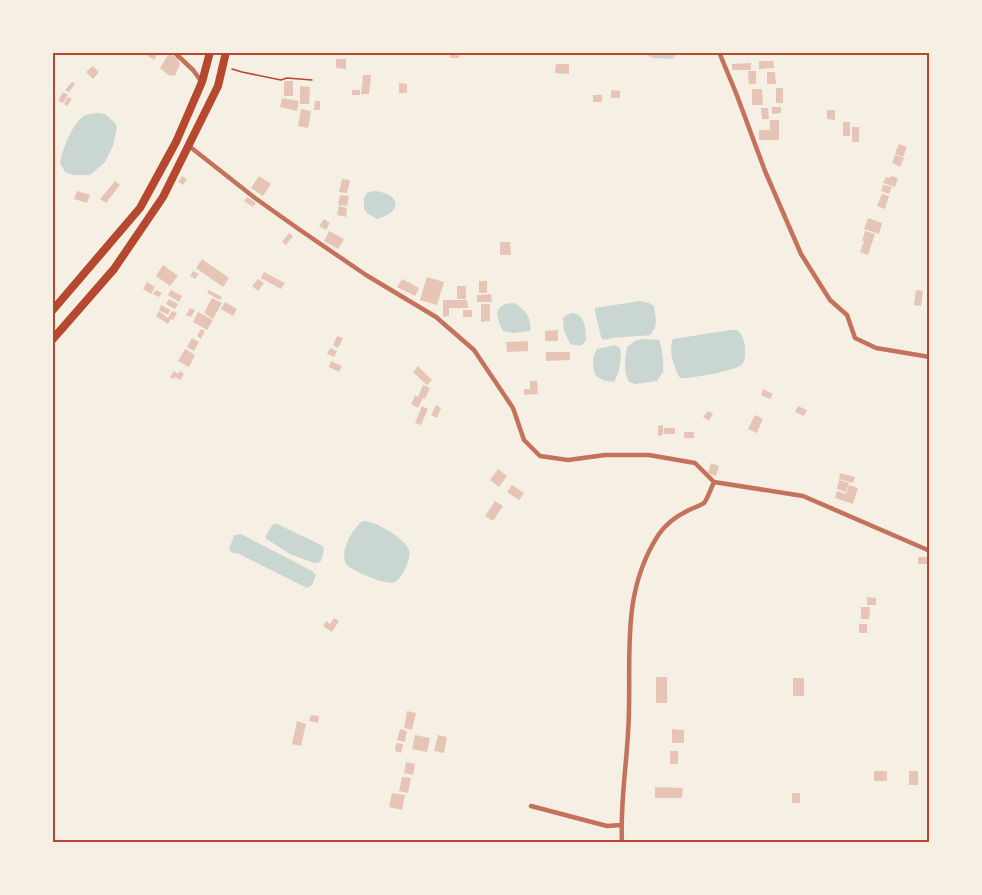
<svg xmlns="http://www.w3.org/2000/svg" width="982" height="895" font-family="'IBM Plex Sans',sans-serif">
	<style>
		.water { fill: #c9d6d2 }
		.building { fill: #e6c5b7 }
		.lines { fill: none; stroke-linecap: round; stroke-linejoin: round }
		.path { stroke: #b5482f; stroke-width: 1.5 }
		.minor { stroke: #c5725c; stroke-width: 4.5 }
		.trunk { stroke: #b5482f; stroke-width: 8 }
		.neatline { fill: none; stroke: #b5482f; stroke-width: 2 }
	</style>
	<rect width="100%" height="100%" fill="#f6efe4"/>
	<path class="water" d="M640 53H679L672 59 654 58Z
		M96 113 105 114 115 123 117 128 113 146 105 162 90 175H73L65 172 60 163C62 151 73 120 86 115 89 114 93 114 96 113Z
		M374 191C400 193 404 212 377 219L368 214 364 209V198L367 193Z
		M640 301 649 303 654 306 656 320 655 328 650 335C634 337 619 336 603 340L601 337 595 311V308Z
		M514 303C525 309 532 318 530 331L513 333 503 331C495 315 493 304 514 303Z
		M572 313C585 314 586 329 586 340L581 346 570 344 564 331 563 318 566 315Z
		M731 330H737C743 335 744 340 745 347 745 353 746 361 741 365 734 371 689 379 680 378 674 368 668 350 673 339Z
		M642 339 659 340C662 347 664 364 663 372 662 373 658 380 657 381L636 384 629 382C623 371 625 359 627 347L635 341Z
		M615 345 620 348C622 359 620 372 614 382L605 381 596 376C592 368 592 357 597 349Z
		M363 521C375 521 405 538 409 550 411 555 408 562 406 567 404 572 399 580 395 582 388 586 352 571 347 565 338 554 353 527 363 521Z
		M274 524H277L323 546 324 550 321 561 317 563H314L290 554 265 538 272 525Z
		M241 534 312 571 316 575 312 585 307 588 237 553H233L229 550 234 535Z"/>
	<path class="building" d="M142 52H159L154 60Z
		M450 52H459V58H450Z
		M169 53 177 58 180 64 175 76 168 75 160 68Z
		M336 59H346V69L336 68Z
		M759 61H773L774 68 759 69Z
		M751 63V70H732V64Z
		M556 64H569V74L555 73Z
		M93 66 99 72 93 79 86 72Z
		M748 71H756V84H749Z
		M767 72H775L776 84H767Z
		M363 75H371L369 94H361Z
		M284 81H293V96H284Z
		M72 82 75 84 69 92 65 90Z
		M399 83 407 84V93H399Z
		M300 86 310 87 309 104H300Z
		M776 88H783V103H776Z
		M752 89H762L763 105H752Z
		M352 90H360V95H352Z
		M611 90 620 91V98H611Z
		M63 92 68 95 63 103 58 101Z
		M593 95H602V102H593Z
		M68 97 72 99 67 106 64 104Z
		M282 98 299 101 297 111 280 107Z
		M315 101H320V110H314Z
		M772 107H781V113L772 114Z
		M761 108H768L769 119H762Z
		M301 109 311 111 308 128 298 126Z
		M827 110H835V120L827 119Z
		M770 120H779V140H759V130H770Z
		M843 122H850V136H843Z
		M852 127H859V142H852Z
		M899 144 907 147 903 157 895 154Z
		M895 155 904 158 900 167 892 163Z
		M182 176 187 179 183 185 178 182Z
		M259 176 271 184 263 196 251 188Z
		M891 176 898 178 895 187 883 183 886 177 890 178Z
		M342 179 350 180 347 193 339 192Z
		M115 181 120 185 106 203 100 199Z
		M883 185 892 187 889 194 881 191Z
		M77 191 90 195 87 203 74 199Z
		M882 194 889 196 885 209 877 206Z
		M340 195 349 196 347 206 338 205Z
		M247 197 256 203 253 207 244 201Z
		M339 206 347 208 346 217 337 215Z
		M868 218 882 223 879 234 864 229Z
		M324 219 330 223 326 230 319 226Z
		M329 231 344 239 338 249 324 241Z
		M865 231 875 234 868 255 860 252 864 241H862Z
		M289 233 293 236 286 245 282 242Z
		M500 242H510L511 255H500Z
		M202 259 229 278 223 287 196 268Z
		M163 265 178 276 170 286 156 276Z
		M193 271 199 274 195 279 190 276Z
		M264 272 285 283 281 289 261 278Z
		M427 277 444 282 437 305 420 300Z
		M258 279 264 283 258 291 252 286Z
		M402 279 419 288 415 296 397 287Z
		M479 281H487V293H479Z
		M147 282 155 287 151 294 143 289Z
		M457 286H466V299H457Z
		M156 290 162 293 159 297 153 294Z
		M171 290 182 296 179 302 168 295Z
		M209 290 222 297 220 300 207 293Z
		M916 290 923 291 921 306 914 305Z
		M491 294 492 302H477V295Z
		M212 298 222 303 213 319 204 313Z
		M169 299 178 304 175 309 166 304Z
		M443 300H467L468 308H449V316L443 317Z
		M225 302 237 309 233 316 221 309Z
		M481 304H490V321L481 322Z
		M161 305 170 310 168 315 159 310Z
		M190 308 195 310 191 317 186 315Z
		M463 310H472V317H463Z
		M159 311 168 318 172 311 177 313 173 320 171 319 168 324 156 316Z
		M198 312 213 320 207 330 193 322Z
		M201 329 205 331 201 339 197 336Z
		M558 330V341H545V331Z
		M337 336 343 338 338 348 333 345Z
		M192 338 199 342 194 351 187 347Z
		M528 341V351L507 352 506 342Z
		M330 348 337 351 334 357 327 354Z
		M185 349 195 355 189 367 178 361Z
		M546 352H570V360L546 361Z
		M331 361 342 366 339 372 329 367Z
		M418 366 432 380 427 385 413 372Z
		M174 371 178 374 180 371 184 374 180 380 175 377 174 379 170 377Z
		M530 381H537L538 394 524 395V389H530Z
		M423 385 430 388 425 399 423 398 418 408 411 404 415 395 418 397Z
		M763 389 773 394 770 399 761 395Z
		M436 405 441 408 437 418 431 415Z
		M422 406 428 409 421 425 415 423Z
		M798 406 807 410 804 416 795 412Z
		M708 411 713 414 709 421 703 417Z
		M755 415 763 419 757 433 748 429Z
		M663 425V435L658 436V426Z
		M664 428H675V434H664Z
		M684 432H694V438H684Z
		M711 463 719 466 716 476 708 473Z
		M498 469 507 476 499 487 490 480Z
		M840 473 855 477 853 483 839 479Z
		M839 480 849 483 846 492 837 489Z
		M512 485 524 493 519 500 507 492Z
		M849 485 858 488 853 504 835 498 837 491 846 494Z
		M495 501 503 506 493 521 485 516Z
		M918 557H928V564H918Z
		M867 597 876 598V605H867Z
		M861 607H870L869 619H861Z
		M334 618 339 621 332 632 323 626 326 621 330 624Z
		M859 624H867V633H859Z
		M656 677H667V703H656Z
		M793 678H804V696H793Z
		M407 711 416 713 412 730 404 728Z
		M311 715 319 716 318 723 309 721Z
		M297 721 306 724 301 746 292 744Z
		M400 729 407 731 405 742 397 740Z
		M672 729 684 730V743H672Z
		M415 735 430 738 427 752 412 749Z
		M438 735 447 737 444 753 434 751Z
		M396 743 403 744 401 753 395 751Z
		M670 751H678V764H670Z
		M406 762 415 764 413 775 404 773Z
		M874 771H887V781H874Z
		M909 771H918V785H909Z
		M402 777 411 778 408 793 399 791Z
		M655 787 683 788 682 798H655Z
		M392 793 405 795 402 810 389 807Z
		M792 793H800V803H792Z"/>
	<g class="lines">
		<path class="path" d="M232 69 242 72 281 80 287 78 312 80"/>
		<path class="minor" d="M174 52 193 70 201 81
			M719 52 736 93 765 171 801 254 830 300 847 315 855 338 876 348 930 357
			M189 146 255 198 300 230 366 275 436 317 474 350 513 408 524 440 540 456 568 460 605 455H649L695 463 714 482C711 488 708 498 704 503 700 506 692 508 687 511 677 516 666 524 659 534 618 596 633 663 628 733 626 770 620 806 622 842
			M714 482 803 496 930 551
			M531 806 607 826 621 825"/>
		<path class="trunk" d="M52 311 140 208 176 142 202 82 210 52
			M52 340 114 269 163 197 218 86 226 52"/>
	</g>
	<rect width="982" height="895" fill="none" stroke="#f6efe4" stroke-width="108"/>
	<rect x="54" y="54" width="874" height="787" class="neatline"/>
</svg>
